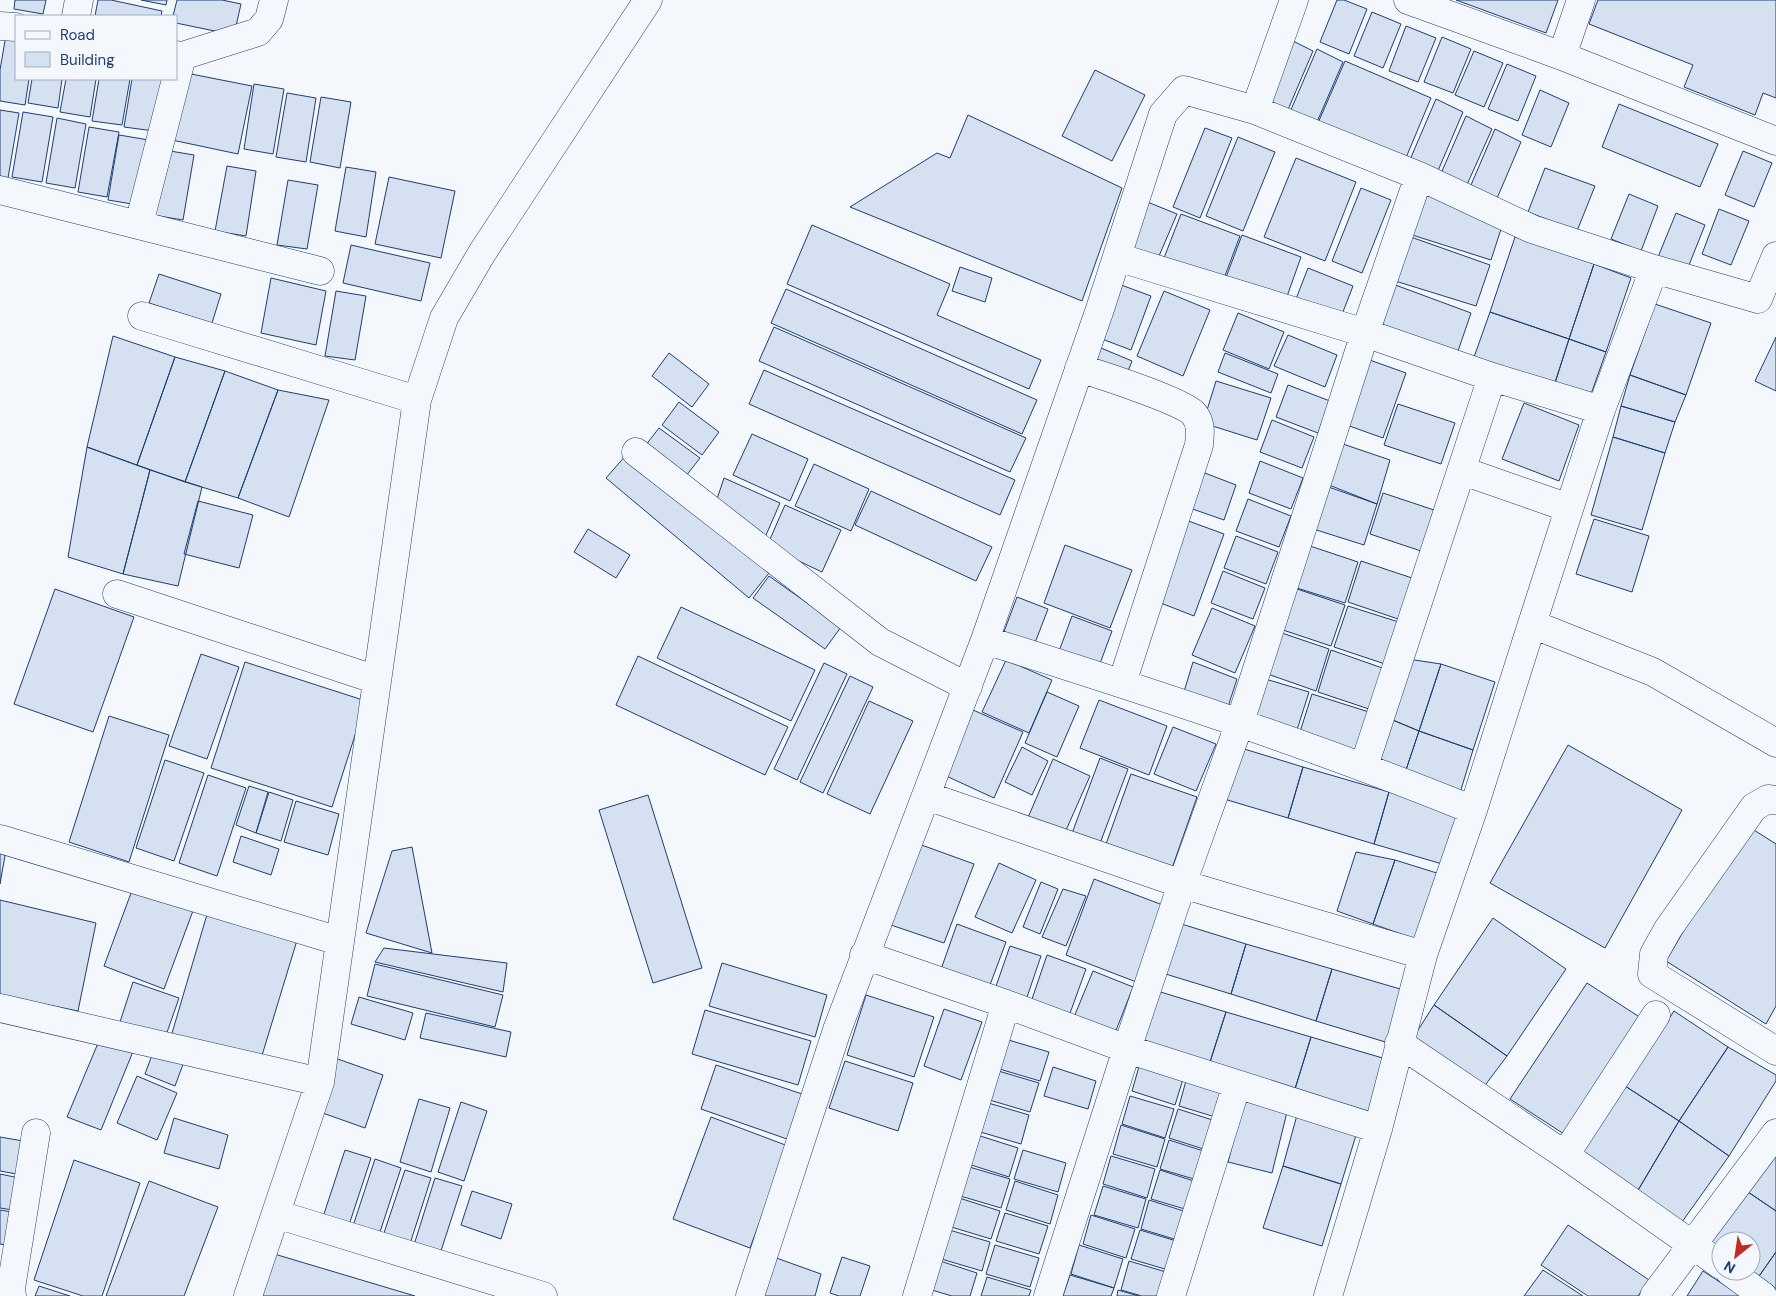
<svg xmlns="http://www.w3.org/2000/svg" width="1776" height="1296" font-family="'DM Sans',sans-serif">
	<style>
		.building { fill: #d5e0f0; stroke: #1d3f73 }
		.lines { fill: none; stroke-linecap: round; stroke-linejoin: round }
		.minor-casing { stroke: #1d3f73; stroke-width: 29 }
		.minor { stroke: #f4f7fb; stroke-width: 28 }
	</style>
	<rect width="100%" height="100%" fill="#f4f7fb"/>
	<path class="building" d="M15 0H46L43 14 14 9Z
		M98 0H111L162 11 161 16H95Z
		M141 0H167L166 5Z
		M177 0H222L241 4 234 35 176 23V16H173Z
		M1337 0H1344L1367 9 1349 54 1320 42Z
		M1456 0H1558L1546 33Z
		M1598 0H1776V98L1763 93 1755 115 1684 87 1693 65 1589 24Z
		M1372 12 1401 24 1383 68 1354 56Z
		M1406 26 1436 38 1418 82 1389 71Z
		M6 35 16 37V79H29L25 105 0 101V70Z
		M1442 37 1471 49 1453 93 1424 82Z
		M1287 38 1313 51 1287 112 1262 101Z
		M1317 49 1343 62 1317 122 1290 112Z
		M1474 51 1503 63 1484 107 1455 95Z
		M1345 61 1431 98 1405 160 1318 123Z
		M1507 64 1536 76 1518 121 1488 109Z
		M1095 70 1145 95 1112 161 1062 136Z
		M186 73 252 86 238 154 172 140Z
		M32 79H62L58 108 28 103Z
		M66 79H96L90 117 60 112Z
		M99 79H130L122 125 92 121Z
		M132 79H162L154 131 124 127Z
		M254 84 284 89 273 154 244 149Z
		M1540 90 1569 103 1551 147 1522 135Z
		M287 93 316 98 306 162 276 157Z
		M321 97 351 102 340 168 310 162Z
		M1436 99 1463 112 1437 173 1409 162Z
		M1619 104 1718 144 1700 187 1602 147Z
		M0 110 19 113 8 178 0 176Z
		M23 112 53 117 42 182 12 177Z
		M968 115 1122 188 1082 301 850 207 937 153 950 158Z
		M1466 116 1492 129 1465 189 1439 178Z
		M57 118 86 124 75 188 46 183Z
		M89 127 119 132 107 197 78 192Z
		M1205 128 1232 138 1200 218 1173 207Z
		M1495 129 1521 142 1495 203 1468 192Z
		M119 135 149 140 138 205 108 200Z
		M1238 137 1275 152 1243 231 1206 216Z
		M164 150 194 155 183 220 153 215Z
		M1743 151 1772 163 1754 207 1725 195Z
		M1296 158 1356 182 1325 261 1264 237Z
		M227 166 256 171 246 236 215 231Z
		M346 167 376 172 366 237 335 231Z
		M1545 168 1595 186 1577 231 1528 212Z
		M389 177 455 191 441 258 375 244Z
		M288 180 318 185 307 249 277 245Z
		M1361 188 1391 200 1362 273 1332 261Z
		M1424 189 1504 220 1491 260 1406 233Z
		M1629 194 1658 206 1641 251 1611 239Z
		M1145 201 1177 214 1156 263 1124 250Z
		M1719 209 1749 221 1731 265 1702 254Z
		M1676 213 1705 225 1687 270 1658 257Z
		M1181 214 1240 236 1223 281 1164 258Z
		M812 225 950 284 937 315 1041 360 1029 389 787 284Z
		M1242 235 1301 257 1285 302 1225 280Z
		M1408 236 1490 265 1476 306 1392 280Z
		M1515 237 1594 264 1569 339 1490 312Z
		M351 245 430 263 421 301 343 283Z
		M1594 264 1631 278 1606 352 1569 339Z
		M960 267 992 278 985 302 952 291Z
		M1308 268 1353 286 1341 317 1296 299Z
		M159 274 221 294 212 323 149 303Z
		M271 278 326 291 316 345 261 333Z
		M1113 282 1151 296 1131 350 1094 336Z
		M1390 283 1471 313 1457 354 1372 328Z
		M786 289 1037 400 1022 434 771 323Z
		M336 291 366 296 355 360 325 356Z
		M1164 291 1210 310 1183 376 1137 356Z
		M1655 304 1711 323 1686 395 1630 375Z
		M1490 312 1569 339 1554 386 1473 360Z
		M1238 313 1284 332 1269 369 1223 350Z
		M774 327 1026 438 1010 472 759 361Z
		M1288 335 1337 355 1325 387 1274 366Z
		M113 336 175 357 137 465 87 447Z
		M1776 337V391L1755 381Z
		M1569 339 1606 352 1590 397 1554 386Z
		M1101 348 1132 361 1125 379 1093 367Z
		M669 353 709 384 692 407 652 376Z
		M1225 353 1278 374 1271 393 1218 372Z
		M175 357 225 371 185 482 137 465Z
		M1364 358 1406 373 1383 438 1341 423Z
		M764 370 1015 480 1000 515 749 404Z
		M225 371 278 390 238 498 185 482Z
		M1630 375 1686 395 1675 422 1621 406Z
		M1216 381 1271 398 1257 440 1203 423Z
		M1288 385 1330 401 1318 433 1276 417Z
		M278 390 329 400 289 517 238 498Z
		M679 402 719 432 702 455 662 425Z
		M1524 403 1579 425 1559 481 1502 459Z
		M1398 404 1455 423 1441 464 1384 445Z
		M1621 406 1675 422 1665 453 1613 437Z
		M1272 420 1314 437 1302 468 1260 452Z
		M659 428 700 458 682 481 642 450Z
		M752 434 808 459 790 501 733 475Z
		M1613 437 1665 453 1642 530 1591 515Z
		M1337 442 1390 460 1377 504 1324 483Z
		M87 447 150 470 123 574 68 557Z
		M627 454 769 573 749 598 606 478Z
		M1260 461 1303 478 1291 509 1249 493Z
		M814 464 869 489 851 531 795 506Z
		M150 470 202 487 178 586 123 574Z
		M1197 470 1236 485 1224 520 1184 506Z
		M724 478 780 503 763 542 715 505Z
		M1320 484 1377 504 1364 545 1307 527Z
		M871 491 992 547 976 581 855 525Z
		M1383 493 1440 512 1427 553 1370 534Z
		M1248 499 1291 516 1279 547 1236 531Z
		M198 501 253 515 239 568 184 554Z
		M785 505 841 530 822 572 767 546Z
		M1183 519 1224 534 1194 616 1153 600Z
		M1594 519 1649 536 1632 592 1576 574Z
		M588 529 630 555 616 578 574 552Z
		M1236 536 1278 552 1266 584 1224 568Z
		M1301 543 1358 562 1345 603 1287 585Z
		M1065 545 1132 570 1110 628 1044 603Z
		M1361 561 1418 580 1404 621 1348 602Z
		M1223 571 1265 588 1253 619 1211 603Z
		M769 576 841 627 825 649 753 598Z
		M1288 586 1345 605 1331 646 1274 627Z
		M55 589 134 617 93 732 14 704Z
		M1017 597 1048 609 1033 648 1002 637Z
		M1348 606 1405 624 1391 666 1334 647Z
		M681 607 815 670 791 721 657 658Z
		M1212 608 1255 626 1235 673 1192 655Z
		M1072 616 1112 631 1098 669 1058 654Z
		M1273 630 1329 649 1316 691 1259 671Z
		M1331 650 1388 670 1375 711 1318 692Z
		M201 654 239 667 207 759 169 746Z
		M638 656 788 727 765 775 616 705Z
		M1408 659 1441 664 1419 731 1388 718Z
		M1006 660 1052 680 1029 733 982 712Z
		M245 662 366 701 332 807 211 768Z
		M1193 662 1237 679 1226 713 1183 695Z
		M824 663 847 674 797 780 774 769Z
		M1441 664 1495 682 1473 750 1419 731Z
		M850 676 873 687 823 793 800 782Z
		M1262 678 1309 692 1296 733 1250 717Z
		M1047 692 1079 706 1057 757 1025 743Z
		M1312 694 1369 712 1355 754 1299 735Z
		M1099 700 1167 726 1149 775 1080 748Z
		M869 701 913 721 870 814 827 794Z
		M973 710 1023 732 994 798 944 775Z
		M109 716 169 735 129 862 69 842Z
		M1388 718 1419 731 1404 776 1374 763Z
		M1173 727 1216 744 1196 791 1154 774Z
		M1419 731 1473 750 1460 793 1404 776Z
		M1568 745 1682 810 1605 948 1490 883Z
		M1022 747 1048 761 1032 795 1005 782Z
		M1241 748 1303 767 1288 818 1224 799Z
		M1100 758 1128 769 1099 846 1071 836Z
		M1053 759 1090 776 1063 837 1027 820Z
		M165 760 204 773 174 861 136 848Z
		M1303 767 1389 792 1374 844 1288 818Z
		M1131 774 1197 797 1171 871 1105 847Z
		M208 775 246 788 217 876 179 863Z
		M249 786 268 792 256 833 236 825Z
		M269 792 293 800 281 841 256 833Z
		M1389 792 1464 814 1449 866 1374 844Z
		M648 795 702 968 653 983 599 810Z
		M296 801 339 814 328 855 284 842Z
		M1746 825 1776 844V1006L1766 1024 1666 961Z
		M241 836 279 849 271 875 233 862Z
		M916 843 974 864 944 943 888 924Z
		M412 847 432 953 366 933 392 851Z
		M0 849 6 850 0 884Z
		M1356 852 1395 860 1373 924 1337 911Z
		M1395 860 1440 874 1418 940 1373 924Z
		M999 863 1036 880 1012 933 975 917Z
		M1094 879 1168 907 1139 983 1066 955Z
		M1041 882 1058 889 1040 934 1023 927Z
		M134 885 194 908 164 989 104 966Z
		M1063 889 1086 896 1066 946 1042 937Z
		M0 900 96 923 78 1011 0 995Z
		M208 911 298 937 260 1062 170 1040Z
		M1493 918 1566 969 1507 1056 1434 1005Z
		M1175 922 1246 944 1231 994 1159 972Z
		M957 924 1006 942 987 993 939 975Z
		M1246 944 1332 969 1316 1021 1231 994Z
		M1010 946 1041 956 1025 1003 994 992Z
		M384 948 507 963 503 992 375 962Z
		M1047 955 1086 969 1069 1016 1031 1002Z
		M722 963 827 995 815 1037 709 1006Z
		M375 964 503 995 495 1027 367 996Z
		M1332 969 1407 991 1392 1044 1316 1021Z
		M1093 971 1133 987 1115 1033 1074 1017Z
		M133 982 179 998 164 1041 119 1025Z
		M1587 983 1641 1018 1564 1134 1510 1099Z
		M1154 990 1226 1012 1210 1062 1138 1040Z
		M866 995 934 1017 914 1077 847 1055Z
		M359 997 413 1013 405 1040 351 1024Z
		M1434 1005 1507 1056 1483 1088 1411 1041Z
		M944 1009 982 1022 961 1080 924 1066Z
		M705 1010 811 1041 798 1085 692 1054Z
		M1674 1011 1728 1047 1679 1121 1625 1086Z
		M1226 1012 1311 1037 1295 1089 1210 1062Z
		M426 1013 511 1032 506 1057 420 1038Z
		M101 1036 134 1049 101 1130 67 1117Z
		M1311 1037 1386 1059 1371 1112 1295 1089Z
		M1005 1039 1049 1052 1040 1081 996 1068Z
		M155 1047 185 1059 175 1086 145 1074Z
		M1728 1047 1776 1075V1081L1729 1156 1679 1121Z
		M335 1058 383 1075 365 1128 317 1111Z
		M845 1061 913 1083 898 1131 829 1108Z
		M1140 1063 1184 1076 1175 1105 1132 1091Z
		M716 1065 802 1094 787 1139 701 1109Z
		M1053 1067 1096 1081 1088 1109 1044 1096Z
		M995 1070 1039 1083 1030 1112 986 1099Z
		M137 1076 177 1093 157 1140 117 1123Z
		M1187 1077 1231 1091 1222 1119 1179 1106Z
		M1625 1086 1679 1121 1637 1192 1581 1153Z
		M1130 1096 1174 1109 1165 1138 1122 1124Z
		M419 1099 450 1108 431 1172 400 1162Z
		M1244 1101 1287 1112 1272 1173 1228 1162Z
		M461 1102 487 1111 464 1181 438 1172Z
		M985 1102 1029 1115 1021 1144 977 1131Z
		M1178 1109 1222 1123 1213 1152 1169 1138Z
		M1297 1115 1357 1132 1341 1184 1283 1166Z
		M711 1117 788 1146 750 1248 673 1219Z
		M174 1118 228 1135 219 1169 164 1153Z
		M1679 1121 1729 1156 1682 1222 1637 1192Z
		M1121 1125 1165 1139 1157 1167 1113 1154Z
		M974 1134 1018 1148 1009 1177 965 1163Z
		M0 1137 23 1141 17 1174 0 1171Z
		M1169 1140 1213 1154 1204 1182 1160 1169Z
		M345 1150 371 1158 348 1228 322 1220Z
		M1023 1150 1066 1163 1058 1192 1014 1179Z
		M1776 1151V1211L1748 1192Z
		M1111 1156 1155 1169 1147 1198 1103 1184Z
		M375 1159 401 1168 378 1238 352 1229Z
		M74 1160 140 1183 102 1296H83L34 1280Z
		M966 1166 1010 1179 1001 1208 957 1195Z
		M1283 1166 1341 1184 1322 1246 1263 1228Z
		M405 1170 431 1178 409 1247 382 1239Z
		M1160 1170 1203 1184 1195 1212 1151 1199Z
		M0 1174 19 1178 13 1210 0 1208Z
		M435 1178 462 1186 439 1257 413 1248Z
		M149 1181 218 1207 184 1296H106Z
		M1015 1181 1058 1195 1050 1224 1006 1210Z
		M1103 1186 1146 1199 1138 1228 1094 1215Z
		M472 1191 512 1204 501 1239 461 1225Z
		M1748 1192 1776 1211V1252L1757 1279 1751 1271V1241H1721V1252L1709 1242Z
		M956 1197 1000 1211 991 1239 948 1226Z
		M1149 1200 1193 1214 1184 1242 1141 1229Z
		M0 1210 12 1212 6 1245 0 1244Z
		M1005 1213 1048 1226 1039 1254 996 1241Z
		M1091 1215 1135 1229 1126 1258 1083 1244Z
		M1568 1225 1649 1280 1638 1296H1588L1541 1265Z
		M946 1229 990 1242 982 1271 938 1258Z
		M1140 1230 1183 1243 1175 1272 1131 1259Z
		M995 1245 1039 1258 1030 1287 986 1274Z
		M1079 1245 1123 1259 1114 1288 1071 1274Z
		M1776 1252V1292L1757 1279Z
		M271 1253 415 1296H258Z
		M768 1255 821 1274 815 1296H754Z
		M842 1257 870 1266 860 1296H839L830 1293Z
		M934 1259 977 1273 970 1296H952L925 1288Z
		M1129 1261 1173 1274 1166 1296H1142L1121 1290Z
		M1543 1270 1583 1296H1524Z
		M1703 1271 1741 1296H1687Z
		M1070 1275 1114 1288 1111 1296H1063Z
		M987 1277 1031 1290 1029 1296H981Z
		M39 1286 70 1296H35Z
		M1118 1290 1139 1296H1117Z"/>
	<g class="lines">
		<defs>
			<path id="minor" d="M1408 0 1562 56 1776 141
				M76 16 79 0
				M0 26 16 27
				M176 55 182 56 258 32 269 19 274 0
				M1562 56 1581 0
				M1255 110 1294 0
				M0 190 320 271
				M139 224 182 56
				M1117 257 1365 333 1492 377 1601 410
				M142 316 417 400
				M1079 368C1098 374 1185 402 1193 413 1202 423 1200 433 1199 445L1122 683
				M636 452 880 642 968 687
				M1463 471 1569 508
				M117 594 377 680
				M1532 624 1601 410 1654 269
				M985 640C1150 692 1313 745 1473 810
				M1364 766 1492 377
				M927 796 1182 884 1423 955
				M1776 800 1768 799 1754 807 1668 929 1654 954 1652 974 1776 1051
				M0 839 339 941
				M864 955 1006 1004
				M0 1008 320 1082
				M1399 1043 1565 1155 1721 1265
				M1565 1155 1656 1015
				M276 1214 543 1296
				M1729 1271 1763 1296
				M12 1296 11 1288 36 1133
				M248 1296 320 1082 417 400 444 318 482 253 648 0
				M750 1296 837 1030 985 640 1100 309 1163 114 1184 90 1255 110 1419 176 1532 229 1654 269 1758 299 1776 256
				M917 1296 1006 1004 1127 1049 1378 1129
				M1048 1296 1127 1049 1182 884 1240 722 1365 333 1419 176
				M1171 1296 1237 1084
				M1328 1296 1378 1129 1423 955 1473 810 1532 624 1653 672 1776 743
				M1654 1296 1776 1133"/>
		</defs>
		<use href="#minor" class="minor-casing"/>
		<use href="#minor" class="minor"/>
	</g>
	<rect x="15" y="15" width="162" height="65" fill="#f4f7fb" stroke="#9eadc5"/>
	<rect x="25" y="31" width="25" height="8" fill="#f4f7fb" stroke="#9eadc5"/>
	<text x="60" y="40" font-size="15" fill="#1d3f73">Road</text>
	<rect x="25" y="52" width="25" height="15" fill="#d5e0f0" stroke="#9eadc5"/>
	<text x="60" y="65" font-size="15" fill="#1d3f73">Building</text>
	<g transform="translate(1736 1256) rotate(210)"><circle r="24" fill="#f4f7fb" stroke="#9eadc5"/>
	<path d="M0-4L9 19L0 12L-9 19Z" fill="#c62828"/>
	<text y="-8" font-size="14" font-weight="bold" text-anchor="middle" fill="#1d3f73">N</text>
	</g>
</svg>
